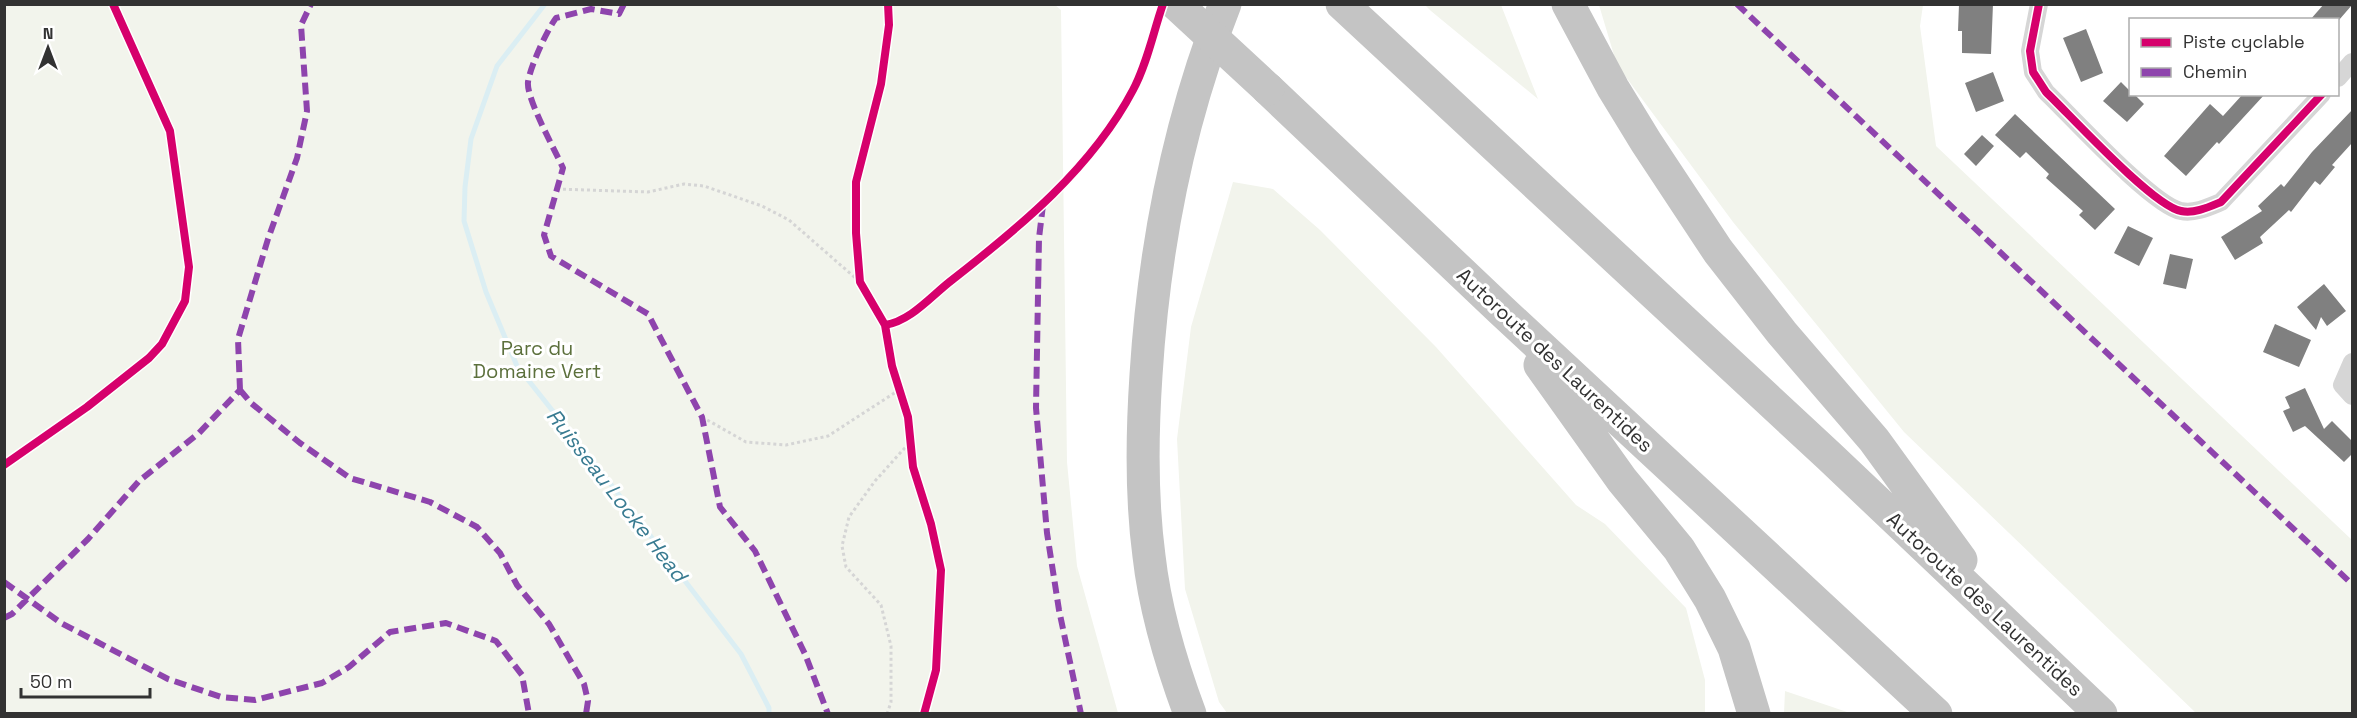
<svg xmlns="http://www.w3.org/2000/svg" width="2357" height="718" font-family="'Space Grotesk',sans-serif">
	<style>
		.green { fill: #f2f4ec }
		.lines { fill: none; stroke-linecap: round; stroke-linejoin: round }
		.stream { stroke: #dbeef3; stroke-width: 5 }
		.building { fill: #808080 }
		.path { stroke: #d5d5d5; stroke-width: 3; stroke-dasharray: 3 3; stroke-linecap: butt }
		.minor { stroke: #d6d6d6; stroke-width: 18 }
		.motorway { stroke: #c4c4c4; stroke-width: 33 }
		.motorway-bridge { stroke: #c4c4c4; stroke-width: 33 }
		.quiet { stroke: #8e44ad; stroke-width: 6; stroke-dasharray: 12 6; stroke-linecap: butt }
		.cycleway-casing { stroke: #fff; stroke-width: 11 }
		.cycleway { stroke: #d6006c; stroke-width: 8 }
		.labels { text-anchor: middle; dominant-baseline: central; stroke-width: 6; stroke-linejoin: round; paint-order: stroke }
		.park-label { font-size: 20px; fill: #5c703c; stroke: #fff }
		.street-label { font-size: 20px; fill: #323232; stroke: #fff }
		.water-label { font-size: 21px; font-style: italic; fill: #397b91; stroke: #fff }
	</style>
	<rect width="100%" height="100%" fill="#fff"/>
	<path class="green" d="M4 5H1055L1061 10 1067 462 1077 566 1118 713H5Z
		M1425 5H1501L1538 99 1431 11Z
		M1599 5H1923L1920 26 1936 146 2352 540V713H2196L1904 432 1733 222 1617 65Z
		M1233 182 1273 189 1320 230 1436 347 1576 505 1605 524 1686 608 1705 680V713H1227L1219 702 1185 589 1177 439 1191 327Z
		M1785 691 1850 713H1784Z"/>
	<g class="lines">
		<path class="stream" d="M545 4 497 66 471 139 465 187 464 221 486 292 517 366 606 478 741 654 769 708V714"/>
	</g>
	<path class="building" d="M1959 4H1993L1991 54 1962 53V31H1958Z
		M2324 4H2352V5L2339 20H2310Z
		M2086 29 2103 73 2081 82 2063 38Z
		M1993 72 2004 101 1976 112 1965 83Z
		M2121 82 2130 91V94H2134L2144 104 2127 122 2103 101Z
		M2243 94H2265L2219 144 2217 142 2186 176 2164 156 2210 104 2223 116Z
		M2352 110V143L2332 165 2335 167 2320 185 2315 181 2291 212 2289 210 2260 237 2263 243 2235 260 2221 237 2262 211 2258 206 2281 184 2284 187 2312 152Z
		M2015 114 2115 209 2095 230 2079 215 2083 211 2046 178 2049 174 2026 152 2020 158 1995 135Z
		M1982 135 1994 146 1976 166 1964 154Z
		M2128 226 2153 238 2139 266 2114 253Z
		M2170 254 2193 259 2186 289 2163 284Z
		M2324 284 2346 311 2327 326 2321 317 2316 330 2297 307Z
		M2275 324 2311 340 2299 367 2263 352Z
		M2305 388 2324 429 2332 421 2352 441V454L2344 462 2305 426 2293 432 2283 411 2290 408 2285 397Z"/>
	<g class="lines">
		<path class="path" d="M557 189 648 192 684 184 704 186 762 206 789 220 860 282
			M702 417 746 442 786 445 828 436 899 390
			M887 714 891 702V646L881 605 846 567 842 546 849 517 875 481 911 441"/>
		<path class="minor" d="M2039 4 2030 51 2033 72 2046 92C2071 116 2153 206 2181 211 2194 214 2209 207 2221 202L2322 94
			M2338 78 2352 62
			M2352 362 2342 385 2352 396"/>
		<path class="motorway" d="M1342 4 1829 456 2101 714
			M1568 4 1613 88 1646 142 1718 251 1782 333 1874 440 1961 560
			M1268 89 1501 310 1936 714
			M1540 365 1622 480 1679 549 1710 599 1734 648 1754 714
			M1190 714C1171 663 1155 610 1149 556 1141 496 1142 435 1146 375 1154 248 1178 123 1225 4"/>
		<path class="motorway-bridge" d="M1176 4 1268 89"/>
		<path class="quiet" d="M624 4 619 14 591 9 556 18C547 30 530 67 528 82 526 98 555 150 563 168L544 235 551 256 648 314 702 417 720 507 755 551 805 654 828 714
			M1737 4 2352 584
			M1043 205 1039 238 1036 408 1047 533 1059 610 1081 714
			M240 390 251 403 300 443 350 478 430 502 477 527 500 553 517 585 549 624 584 684 588 701 586 714
			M240 390 238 339 268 239 297 158 307 111 301 25 311 4
			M4 582 61 623 168 679 221 697 255 700 322 683 349 667 390 632 446 623 496 641 522 675 529 714
			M4 618 12 614 88 539 139 481 199 433 240 390"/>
		<defs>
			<path id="cycleway" d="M888 4 889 25 881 84 856 182V233L860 282 885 325 892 366 908 417 913 467 931 524 941 570 936 670 924 714
				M2039 4 2030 51 2033 72 2046 92C2071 116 2153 206 2181 211 2194 214 2209 207 2221 202L2322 94
				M885 325C911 321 931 296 952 280 1020 227 1092 168 1133 90 1147 64 1153 33 1163 4
				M4 465 87 407 149 358 162 344 185 301 189 267 170 131 113 4"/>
		</defs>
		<use href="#cycleway" class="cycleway-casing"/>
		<use href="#cycleway" class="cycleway"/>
	</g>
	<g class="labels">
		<g class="park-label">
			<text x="537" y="348">Parc du<tspan x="537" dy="23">Domaine Vert</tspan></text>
		</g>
		<g class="street-label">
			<text transform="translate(1555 360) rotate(43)">Autoroute des Laurentides</text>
			<text transform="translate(1985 604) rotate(43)">Autoroute des Laurentides</text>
		</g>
		<g class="water-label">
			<text transform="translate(617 495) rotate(52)">Ruisseau Locke Head</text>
		</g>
	</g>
	<rect width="2357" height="718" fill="none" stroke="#323232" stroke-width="12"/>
	<rect x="2129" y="18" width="210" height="78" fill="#ffffff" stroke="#adadad" stroke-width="1.5"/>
	<rect x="2141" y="38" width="30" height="9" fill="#d6006c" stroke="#adadad" stroke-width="1.5"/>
	<text x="2183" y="48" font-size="18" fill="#323232">Piste cyclable</text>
	<rect x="2141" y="68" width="30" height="9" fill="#8e44ad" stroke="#adadad" stroke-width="1.5"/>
	<text x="2183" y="78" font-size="18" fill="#323232">Chemin</text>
	<g transform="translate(48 48)" stroke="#ffffff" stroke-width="4.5" paint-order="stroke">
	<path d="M0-4.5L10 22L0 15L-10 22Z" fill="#323232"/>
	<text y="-9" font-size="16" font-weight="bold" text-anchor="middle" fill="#323232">N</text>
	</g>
	<path d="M21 688v9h129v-9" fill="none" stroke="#323232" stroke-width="3"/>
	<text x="30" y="688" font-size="18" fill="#323232" stroke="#ffffff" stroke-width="4.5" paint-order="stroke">50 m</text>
</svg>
